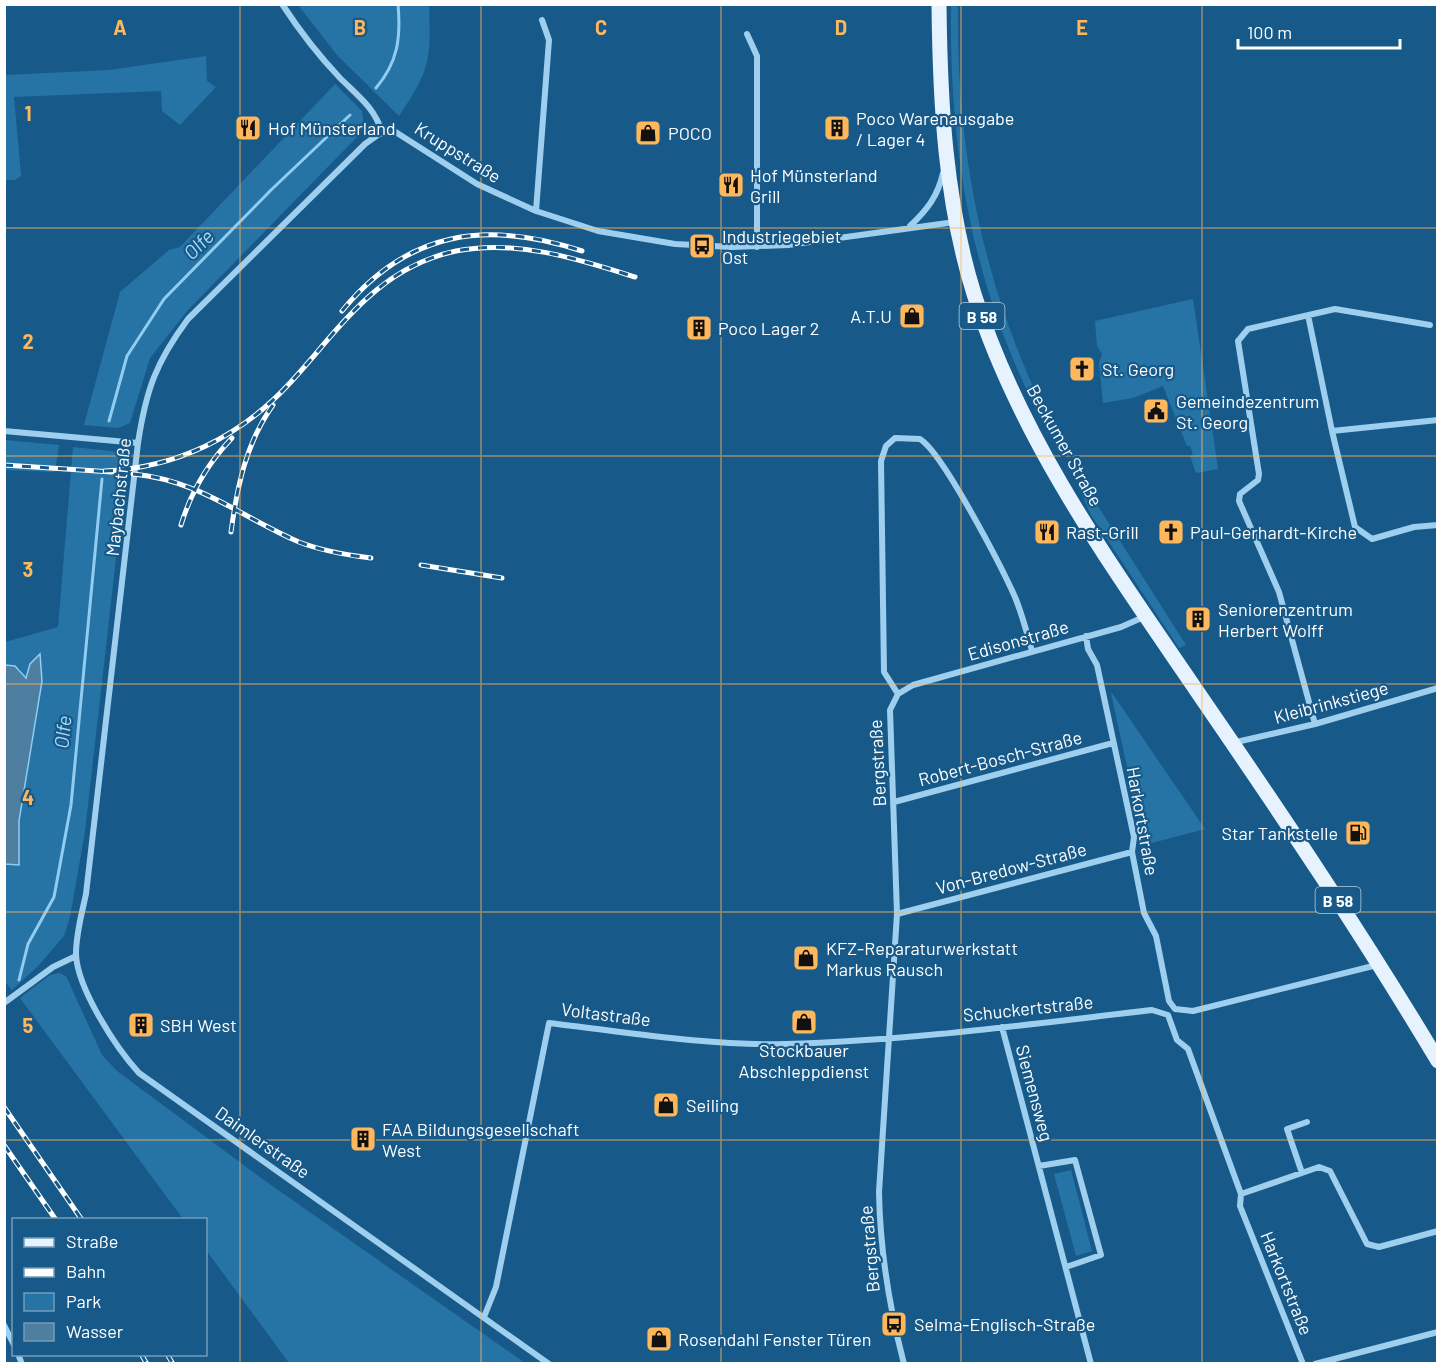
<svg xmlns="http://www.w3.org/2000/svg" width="1442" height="1368" font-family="Barlow,sans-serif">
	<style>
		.green { fill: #2674a6 }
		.water { fill: #4e7fa0; stroke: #91ccf1; stroke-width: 1.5 }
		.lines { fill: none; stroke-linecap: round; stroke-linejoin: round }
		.stream { stroke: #91ccf1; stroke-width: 3 }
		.street { stroke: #9fcfee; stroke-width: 6 }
		.primary { stroke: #e6f3ff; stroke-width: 15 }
		.rail-casing { stroke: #fff; stroke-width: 5 }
		.rail { stroke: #175a89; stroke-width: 3; stroke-dasharray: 9; stroke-linecap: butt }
		.grid { fill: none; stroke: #ffb75c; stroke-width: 1.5; stroke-opacity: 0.55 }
		.labels { text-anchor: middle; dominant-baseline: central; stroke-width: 4.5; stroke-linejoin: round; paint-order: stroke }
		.shield { fill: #175a89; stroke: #b9cedc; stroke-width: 1.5 }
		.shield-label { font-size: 16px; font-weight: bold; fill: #fff }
		.poi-label { font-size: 18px; fill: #fff; stroke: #175a89; text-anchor: start }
		.street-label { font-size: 18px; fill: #fff; stroke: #175a89 }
		.water-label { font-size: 20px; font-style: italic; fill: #aad8f5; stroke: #175a89 }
		.grid-label { font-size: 20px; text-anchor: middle; font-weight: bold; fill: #ffb75c; stroke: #175a89; stroke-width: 4.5; stroke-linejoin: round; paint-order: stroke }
	</style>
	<rect width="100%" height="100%" fill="#175a89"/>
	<path class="green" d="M298 5H429C431 60 430 70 399 116L337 55Z
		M951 5H958C956 167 989 313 1067 455L1059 452C977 309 949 168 951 5Z
		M206 56 207 81 216 87 180 125 162 111 161 91 14 97 21 176 15 180H5V75L109 70Z
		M335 84 362 111 364 127 356 138 188 310 150 358 130 423 118 428 84 425 120 292 169 250 180 247Z
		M1193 299 1218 469 1196 473 1190 456 1193 454 1190 446H1187L1163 386 1133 398 1103 403 1099 363 1102 354 1097 346 1095 321Z
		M5 440 59 445 55 472 5 470Z
		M73 447 120 452 127 462 85 831 70 917 64 936 39 965 12 990 5 982 4 864 19 865V822L42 681 40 655 26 679 20 669 5 665V642L58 627Z
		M1082 481 1186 645 1179 648 1091 515 1077 484Z
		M1111 693H1112L1205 829 1144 845Z
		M59 973 66 976 102 1055 117 1071 261 1178 525 1363H289L206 1250V1220L183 1219 20 998 50 975Z
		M1071 1170 1092 1251 1076 1256 1054 1174Z"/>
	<path class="water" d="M40 654 42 681 19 821V865L5 864V665L15 666 26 678 30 664Z"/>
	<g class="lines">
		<path class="stream" d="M376 88C398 62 401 38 398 4
			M109 421 127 356 164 299 271 190 350 115
			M19 980 28 944 54 897 71 805 102 479"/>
		<path class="street" d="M282 4C299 30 319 56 340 78 358 96 374 107 382 132
			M747 34 757 56V247
			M536 211 549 40 542 20
			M910 226C927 210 938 196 943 173
			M1308 315 1332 431 1355 527 1372 539 1414 527 1438 525
			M4 431 138 443
			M1332 431 1438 420
			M1086 636 1088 649 1097 665 1134 837 1132 852 1144 913 1156 936 1169 1001 1175 1009 1193 1011 1377 965
			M898 694 884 672 881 461 886 446 895 438 920 439C943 453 1002 568 1015 597 1022 614 1027 633 1032 651
			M1315 724 1279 592 1239 501 1240 494 1258 480 1259 474 1238 341 1248 329 1335 309 1430 325
			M1232 743 1315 724 1438 688
			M894 802 1113 743
			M897 914 1132 852
			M4 1003 53 967 76 956
			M1002 1027 1091 1364
			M1039 1166 1075 1160 1101 1255 1066 1267
			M1302 1173 1287 1129 1307 1122
			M1241 1194 1319 1167 1330 1171 1367 1244 1379 1247 1438 1231
			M484 1317 496 1287 549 1023C626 1032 706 1046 785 1044 907 1041 1031 1024 1152 1010L1168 1015 1177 1040 1188 1049 1241 1194 1240 1206 1303 1364
			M4 1325 14 1345
			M18 1354 22 1364
			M549 1364 139 1073C116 1048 77 988 76 954 76 933 82 913 86 894L138 443C146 390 156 362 188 319L365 144 379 134 394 131 477 184 536 211 598 231 675 244 732 247 788 245 955 222
			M904 1364C889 1306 880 1251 879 1192L897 914 890 710 898 694 913 685 1121 627 1146 616
			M1315 1364 1438 1332"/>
		<path class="primary" d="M939 4C940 102 945 201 974 294 1021 443 1116 572 1203 700 1284 818 1364 937 1438 1061"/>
		<defs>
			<path id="rail" d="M342 311C408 230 487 220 582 251
				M4 465 112 472
				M104 471C176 468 240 437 289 384 340 329 376 268 456 251 517 239 578 259 635 277
				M133 474C199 480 241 517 299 542 322 551 347 555 371 558
				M181 525C191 492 208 463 232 438
				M231 532C237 487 246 443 273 405
				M421 565 502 578
				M4 1107 82 1220
				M4 1145 56 1220
				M141 1354 147 1364
				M167 1354 173 1364"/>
		</defs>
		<use href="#rail" class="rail-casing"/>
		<use href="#rail" class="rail"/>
	</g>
	<path class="grid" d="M240 4V1364M481 4V1364M721 4V1364M961 4V1364M1202 4V1364M4 228H1438M4 456H1438M4 684H1438M4 912H1438M4 1140H1438"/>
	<defs>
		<symbol id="restaurant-square" viewBox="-11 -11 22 22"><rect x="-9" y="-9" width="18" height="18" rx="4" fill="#ffb75c" stroke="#175a89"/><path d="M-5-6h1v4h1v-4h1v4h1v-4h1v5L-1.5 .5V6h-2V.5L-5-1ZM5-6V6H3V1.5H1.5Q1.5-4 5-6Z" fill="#111"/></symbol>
		<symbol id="building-square" viewBox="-11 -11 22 22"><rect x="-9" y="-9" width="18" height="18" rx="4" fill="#ffb75c" stroke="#175a89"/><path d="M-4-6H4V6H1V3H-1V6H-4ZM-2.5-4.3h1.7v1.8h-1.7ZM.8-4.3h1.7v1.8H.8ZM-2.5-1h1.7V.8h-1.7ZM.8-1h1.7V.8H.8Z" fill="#111"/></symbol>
		<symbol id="shop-square" viewBox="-11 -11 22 22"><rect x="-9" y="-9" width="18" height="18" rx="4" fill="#ffb75c" stroke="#175a89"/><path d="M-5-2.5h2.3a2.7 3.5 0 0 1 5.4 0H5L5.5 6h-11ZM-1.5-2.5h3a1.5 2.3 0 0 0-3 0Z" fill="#111"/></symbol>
		<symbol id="bus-square" viewBox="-11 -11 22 22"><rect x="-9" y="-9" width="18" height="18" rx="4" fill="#ffb75c" stroke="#175a89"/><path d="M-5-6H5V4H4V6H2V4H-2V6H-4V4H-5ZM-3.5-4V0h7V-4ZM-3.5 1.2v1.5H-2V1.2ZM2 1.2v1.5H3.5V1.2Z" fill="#111"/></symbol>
		<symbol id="church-square" viewBox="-11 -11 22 22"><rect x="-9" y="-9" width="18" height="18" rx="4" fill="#ffb75c" stroke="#175a89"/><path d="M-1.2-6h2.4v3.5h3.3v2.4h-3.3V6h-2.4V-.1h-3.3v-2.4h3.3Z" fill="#111"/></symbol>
		<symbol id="civic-square" viewBox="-11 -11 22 22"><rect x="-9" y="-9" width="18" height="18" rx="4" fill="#ffb75c" stroke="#175a89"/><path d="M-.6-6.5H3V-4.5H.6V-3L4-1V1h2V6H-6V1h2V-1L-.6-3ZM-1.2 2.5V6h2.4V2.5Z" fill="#111"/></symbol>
		<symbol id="fuel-square" viewBox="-11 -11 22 22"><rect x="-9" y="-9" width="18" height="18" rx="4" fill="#ffb75c" stroke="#175a89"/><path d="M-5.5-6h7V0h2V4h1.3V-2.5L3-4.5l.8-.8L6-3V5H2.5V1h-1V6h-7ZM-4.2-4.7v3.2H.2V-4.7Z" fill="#111"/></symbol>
	</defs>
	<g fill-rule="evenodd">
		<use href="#restaurant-square" x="233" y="113" width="30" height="30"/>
		<use href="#building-square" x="822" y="113" width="30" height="30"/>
		<use href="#shop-square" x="633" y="118" width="30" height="30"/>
		<use href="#restaurant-square" x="716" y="170" width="30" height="30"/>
		<use href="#bus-square" x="687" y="231" width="30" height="30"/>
		<use href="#shop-square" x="897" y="301" width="30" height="30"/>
		<use href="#building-square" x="684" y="313" width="30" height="30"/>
		<use href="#church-square" x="1067" y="354" width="30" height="30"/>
		<use href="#civic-square" x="1141" y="396" width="30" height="30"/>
		<use href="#restaurant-square" x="1032" y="517" width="30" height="30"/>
		<use href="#church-square" x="1156" y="517" width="30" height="30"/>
		<use href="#building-square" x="1183" y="604" width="30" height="30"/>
		<use href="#fuel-square" x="1343" y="818" width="30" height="30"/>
		<use href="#shop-square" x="791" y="943" width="30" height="30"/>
		<use href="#shop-square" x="789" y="1007" width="30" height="30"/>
		<use href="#building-square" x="126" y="1010" width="30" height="30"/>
		<use href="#shop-square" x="651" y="1090" width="30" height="30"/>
		<use href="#building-square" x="348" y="1124" width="30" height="30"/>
		<use href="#bus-square" x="879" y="1309" width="30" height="30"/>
		<use href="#shop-square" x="644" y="1324" width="30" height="30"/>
	</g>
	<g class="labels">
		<g class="shield">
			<rect x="959.5" y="303" width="45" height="26" rx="4.5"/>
			<rect x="1315.5" y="887" width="45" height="26" rx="4.5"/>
		</g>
		<g class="shield-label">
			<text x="982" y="316">B 58</text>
			<text x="1338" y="900">B 58</text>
		</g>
		<g class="poi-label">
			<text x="856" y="118">Poco Warenausgabe<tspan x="856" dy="21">/ Lager 4</tspan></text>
			<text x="268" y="128">Hof Münsterland</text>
			<text x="668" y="133">POCO</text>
			<text x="750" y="175">Hof Münsterland<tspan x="750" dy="21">Grill</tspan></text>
			<text x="722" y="236">Industriegebiet<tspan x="722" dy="21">Ost</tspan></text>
			<text x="892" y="316" text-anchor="end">A.T.U</text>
			<text x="718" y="328">Poco Lager 2</text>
			<text x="1102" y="369">St. Georg</text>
			<text x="1176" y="401">Gemeindezentrum<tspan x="1176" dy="21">St. Georg</tspan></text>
			<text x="1066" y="532">Rast-Grill</text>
			<text x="1190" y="532">Paul-Gerhardt-Kirche</text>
			<text x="1218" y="609">Seniorenzentrum<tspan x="1218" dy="21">Herbert Wolff</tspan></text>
			<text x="1338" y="833" text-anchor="end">Star Tankstelle</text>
			<text x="826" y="948">KFZ-Reparaturwerkstatt<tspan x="826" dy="21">Markus Rausch</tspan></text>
			<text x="160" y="1025">SBH West</text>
			<text x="804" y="1050" text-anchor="middle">Stockbauer<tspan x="804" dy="21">Abschleppdienst</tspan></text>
			<text x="686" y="1105">Seiling</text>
			<text x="382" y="1129">FAA Bildungsgesellschaft<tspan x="382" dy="21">West</tspan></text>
			<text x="914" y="1324">Selma-Englisch-Straße</text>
			<text x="678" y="1339">Rosendahl Fenster Türen</text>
		</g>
		<g class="street-label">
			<text transform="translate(458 152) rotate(32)">Kruppstraße</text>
			<text transform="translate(1065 445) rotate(61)">Beckumer Straße</text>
			<text transform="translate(118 497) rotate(-84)">Maybachstraße</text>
			<text transform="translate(1018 640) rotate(-16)">Edisonstraße</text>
			<text transform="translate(1331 702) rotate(-15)">Kleibrinkstiege</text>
			<text transform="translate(1000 758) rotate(-15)">Robert-Bosch-Straße</text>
			<text transform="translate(877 763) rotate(-93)">Bergstraße</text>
			<text transform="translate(1143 821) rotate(80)">Harkortstraße</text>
			<text transform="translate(1011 868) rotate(-15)">Von-Bredow-Straße</text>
			<text transform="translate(1028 1008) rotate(-6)">Schuckertstraße</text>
			<text transform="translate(606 1014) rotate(7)">Voltastraße</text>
			<text transform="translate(1035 1093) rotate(75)">Siemensweg</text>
			<text transform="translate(263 1142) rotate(35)">Daimlerstraße</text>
			<text transform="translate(869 1249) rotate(-95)">Bergstraße</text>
			<text transform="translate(1287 1283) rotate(68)">Harkortstraße</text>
		</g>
		<g class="water-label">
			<text transform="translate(198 244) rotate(-45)">Olfe</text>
			<text transform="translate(62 732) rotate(-84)">Olfe</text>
		</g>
	</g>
	<g class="grid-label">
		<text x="120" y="35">A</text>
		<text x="360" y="35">B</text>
		<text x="601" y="35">C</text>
		<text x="841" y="35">D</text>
		<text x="1082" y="35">E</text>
		<text x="28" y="121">1</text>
		<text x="28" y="349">2</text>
		<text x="28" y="577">3</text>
		<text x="28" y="805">4</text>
		<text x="28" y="1033">5</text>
	</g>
	<rect width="1442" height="1368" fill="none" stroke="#ffffff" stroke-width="12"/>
	<rect x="12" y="1218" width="195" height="138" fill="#175a89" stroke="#749cb8" stroke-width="1.5"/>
	<rect x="24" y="1238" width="30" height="9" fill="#e6f3ff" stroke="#749cb8" stroke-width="1.5"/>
	<text x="66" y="1248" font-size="18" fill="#ffffff">Straße</text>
	<rect x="24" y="1268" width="30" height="9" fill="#ffffff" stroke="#749cb8" stroke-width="1.5"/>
	<text x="66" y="1278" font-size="18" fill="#ffffff">Bahn</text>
	<rect x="24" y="1293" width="30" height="18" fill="#2674a6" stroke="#749cb8" stroke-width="1.5"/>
	<text x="66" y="1308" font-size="18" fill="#ffffff">Park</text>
	<rect x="24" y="1323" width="30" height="18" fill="#4e7fa0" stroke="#749cb8" stroke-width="1.5"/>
	<text x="66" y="1338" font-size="18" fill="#ffffff">Wasser</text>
	<path d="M1238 39v9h162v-9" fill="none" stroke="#ffffff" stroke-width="3"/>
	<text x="1247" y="39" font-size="18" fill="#ffffff" stroke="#175a89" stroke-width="4.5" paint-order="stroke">100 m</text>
</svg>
